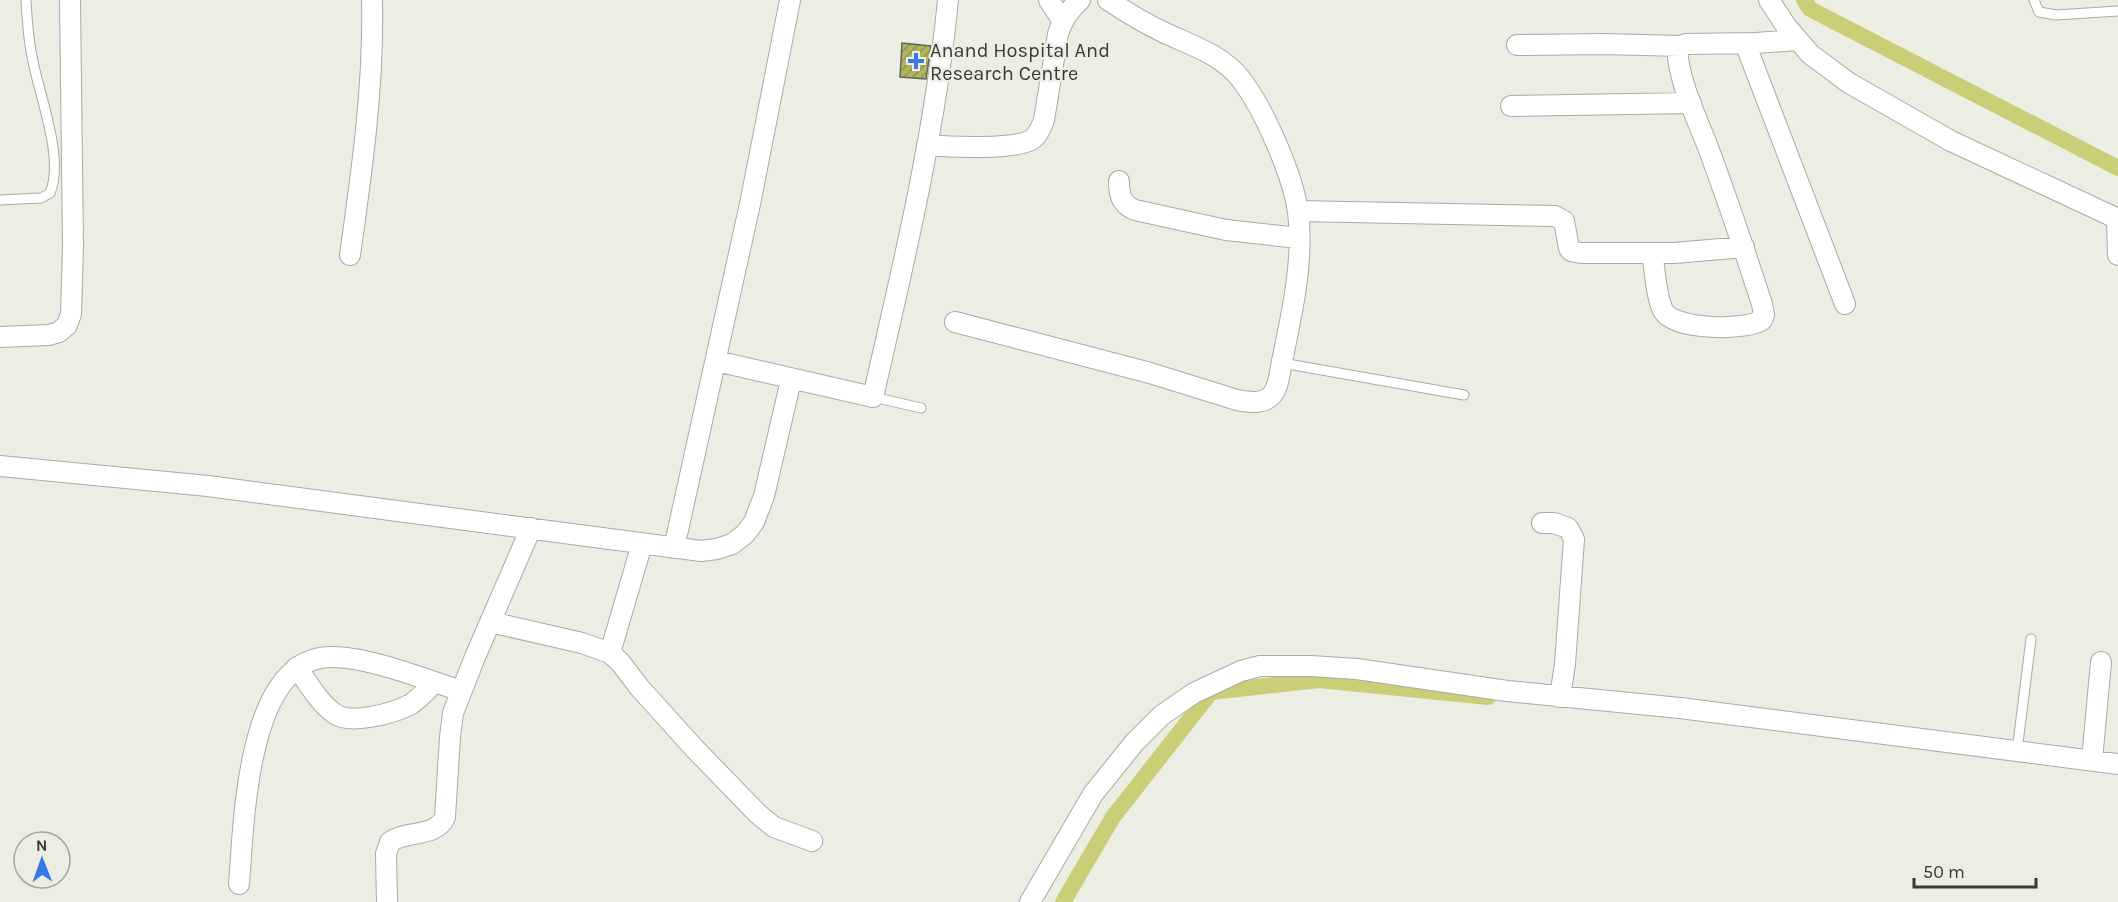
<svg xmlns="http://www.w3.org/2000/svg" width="2118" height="902" font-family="Karla,sans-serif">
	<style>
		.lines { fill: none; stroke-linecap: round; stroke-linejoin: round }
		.canal { stroke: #cbce76; stroke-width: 16 }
		.building { fill: url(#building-hatch); stroke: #65665d; stroke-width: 1.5 }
		.lane-casing { stroke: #aaaba1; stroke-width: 11 }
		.street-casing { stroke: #aaaba1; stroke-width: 22 }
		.lane { stroke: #fff; stroke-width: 9 }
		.street { stroke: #fff; stroke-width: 20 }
		.poi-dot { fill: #3878e7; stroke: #ecede3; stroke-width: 2 }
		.labels { text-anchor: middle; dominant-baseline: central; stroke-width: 4.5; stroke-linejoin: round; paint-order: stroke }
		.poi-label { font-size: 20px; fill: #393935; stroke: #ecede3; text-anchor: start }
	</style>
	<defs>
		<pattern id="building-hatch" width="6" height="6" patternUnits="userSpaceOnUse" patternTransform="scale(1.5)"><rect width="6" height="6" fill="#b2b45d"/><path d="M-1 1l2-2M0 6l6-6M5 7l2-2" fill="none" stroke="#92934e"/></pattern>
	</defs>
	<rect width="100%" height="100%" fill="#ecede3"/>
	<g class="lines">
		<path class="canal" d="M1804 0 1810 9 2118 168
			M1063 902 1113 817 1211 692 1319 680 1488 697"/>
	</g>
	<path class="building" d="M902 43 931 46 926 79 900 77Z"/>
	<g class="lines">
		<defs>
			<path id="lane" d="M2034 0 2039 12 2056 15 2118 11
				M0 200 41 198 50 193C65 157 38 93 32 56 28 37 27 19 26 0
				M1282 363 1464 395
				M873 397 921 408
				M2017 751 2031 639"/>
			<path id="street" d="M1049 0 1062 20
				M1769 0 1786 26 1810 54 1849 83 1951 141 2118 219
				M1745 43 1845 304
				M1517 45 1603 44 1681 46
				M1511 106 1691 103
				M927 145C949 147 1013 150 1031 140 1038 136 1041 127 1044 120L1058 34C1063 19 1069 10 1080 0
				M1119 181C1119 195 1121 204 1135 210L1226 230 1299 238
				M1298 211 1555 216 1564 221 1569 248 1571 251 1581 253H1674L1744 247
				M2117 219 2118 255
				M1652 253C1655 269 1656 299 1664 312 1677 330 1745 331 1762 320L1764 315 1762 304C1745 252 1728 201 1709 150 1698 121 1682 89 1678 58 1677 50 1680 46 1686 44L1756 43 1797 40
				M350 255C362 170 374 85 372 0
				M955 322 1150 373 1237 400C1248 402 1263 405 1272 395 1279 387 1280 371 1282 361 1292 313 1304 261 1298 212 1293 175 1263 107 1240 78 1221 54 1190 45 1163 32 1144 23 1126 12 1108 0
				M0 337 49 335 59 332 67 325 71 314 73 247 70 0
				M716 361 873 397C903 266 935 134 948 0
				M0 466 208 486 701 551 717 549 732 544 745 534 754 522 764 496 791 380
				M1542 523H1554L1568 528 1574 539 1565 664 1560 697
				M674 548 750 204 790 0
				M490 622 582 643 610 653 620 662 639 687 694 748 758 814 774 827 812 841
				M610 653 642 544
				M297 667C308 683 319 703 335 714 351 725 395 713 411 704 420 698 427 690 435 682
				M2092 760 2101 662
				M239 884C244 824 246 660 329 657 367 656 425 679 461 691
				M387 902 386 854 390 842C406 830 436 838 445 817L450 737 453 713 475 657 531 528
				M1030 902 1093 794 1134 743 1162 715 1194 693 1241 671 1260 666H1311L1357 669 1507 691 1680 708 2118 764"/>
		</defs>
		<use href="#lane" class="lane-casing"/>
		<use href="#street" class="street-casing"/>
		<use href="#lane" class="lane"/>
		<use href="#street" class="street"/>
	</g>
	<path class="poi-dot" d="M913 52h6v6h6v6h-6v6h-6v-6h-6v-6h6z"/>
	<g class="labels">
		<g class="poi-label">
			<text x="930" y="50">Anand Hospital And<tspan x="930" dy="23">Research Centre</tspan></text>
		</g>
	</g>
	<g transform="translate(42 860) rotate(359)"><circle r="28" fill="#ecede3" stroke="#a4a59d" stroke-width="1.5"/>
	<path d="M0-4.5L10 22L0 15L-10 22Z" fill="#3878e7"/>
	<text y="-9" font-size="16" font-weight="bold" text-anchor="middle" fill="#393935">N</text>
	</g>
	<path d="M1914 878v9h122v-9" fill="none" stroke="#393935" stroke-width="3"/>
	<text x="1923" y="878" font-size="18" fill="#393935" stroke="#ecede3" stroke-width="4.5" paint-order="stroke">50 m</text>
</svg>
